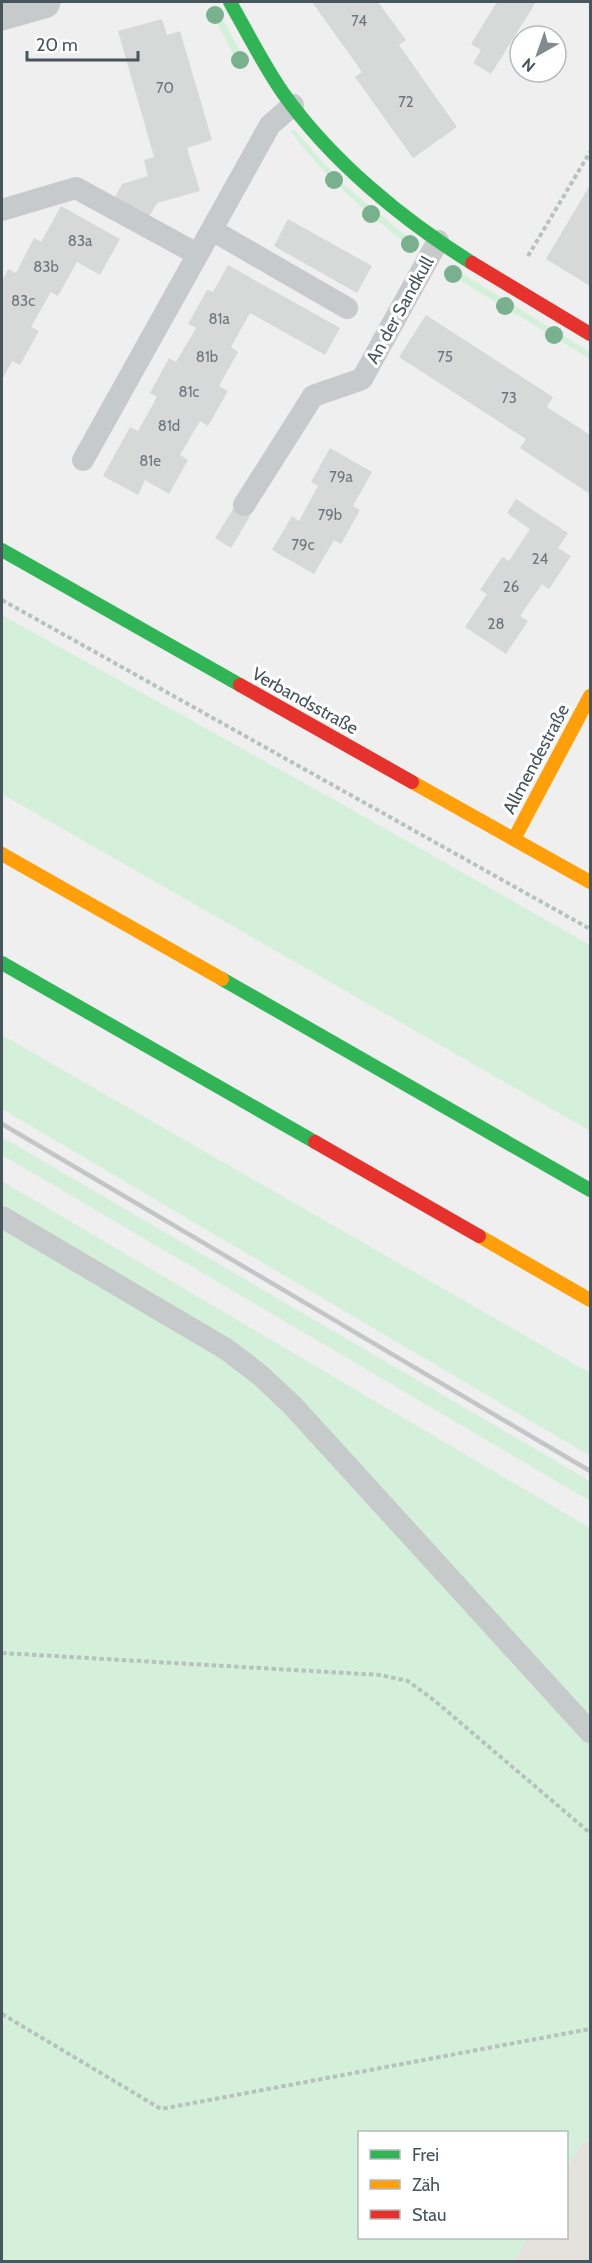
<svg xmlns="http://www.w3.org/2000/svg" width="592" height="2263" font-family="Cabin,sans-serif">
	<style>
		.commercial { fill: #e5e1dd }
		.green { fill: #d4efda }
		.building { fill: #d7d8d8 }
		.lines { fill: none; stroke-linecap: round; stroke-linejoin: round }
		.path { stroke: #b6c2bd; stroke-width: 4; stroke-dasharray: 4.5 3; stroke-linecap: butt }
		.lane { stroke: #c7cacb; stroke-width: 22 }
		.street { stroke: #c7cacb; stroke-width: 33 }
		.fast { stroke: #30b455; stroke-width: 14 }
		.slow { stroke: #ff9f0a; stroke-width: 14 }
		.jam { stroke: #e5322d; stroke-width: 14 }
		.rail { stroke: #c3c5c6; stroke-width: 4.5 }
		.tree { fill: #79b08d }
		.labels { text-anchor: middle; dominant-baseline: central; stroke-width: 6; stroke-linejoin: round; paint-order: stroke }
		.number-label { font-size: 15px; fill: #6c767c }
		.street-label { font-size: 18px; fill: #47555c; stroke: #fff }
	</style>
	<rect width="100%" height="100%" fill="#f0efef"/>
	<path class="commercial" d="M590 2140V2261L513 2262 527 2238H566L567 2169 582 2142Z"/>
	<path class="green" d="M214 3 246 62 239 65 210 10Z
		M295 130 340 181 416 244 412 248C367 214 325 177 290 131Z
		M450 266 590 352V359L446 272Z
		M2 615 349 808 590 945V1131L2 794Z
		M2 1035 590 1373V1456L2 1109Z
		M2 1137 590 1481V1501L2 1155Z
		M2 1181 590 1528V2140L582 2142 567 2169 566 2132H360V2238H527L513 2261H2Z"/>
	<path class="building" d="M312 2H378L406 40 399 45 457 127 413 158 355 77 362 72Z
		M497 2H536L491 74 473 63 481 50 471 44Z
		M162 19 167 35 180 31 212 140 187 148 200 191 157 203 148 218 114 199 122 184 148 176 144 160 154 157 118 31Z
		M590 185V286L546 259Z
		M61 206 120 239 100 275 77 262 58 296 51 292 31 327 39 331 20 365 12 361 2 380V281L8 269 16 273 34 238 41 242Z
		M288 219 372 266 357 293 274 246Z
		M228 265 340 328 325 355 250 313 231 347 238 352 219 386 228 391 208 426 200 421 180 455 188 460 169 494 145 480 138 495 103 476 130 427 138 431 157 397 150 393 169 358 176 362 196 328 188 324 207 290 213 292Z
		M426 315 553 397 547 407 590 435V494L520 448 526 439 399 357Z
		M330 448 372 472 353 506 360 510 341 544 334 540 314 574 272 550 292 516 299 521 318 486 311 482Z
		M516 499 568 533 558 548 571 556 549 589 542 584 520 616 528 621 506 654 465 627 487 594 480 590 502 557 509 561 530 529 507 513Z
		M235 506 250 516 231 548 215 538Z"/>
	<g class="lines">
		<path class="path" d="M528 256 590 152
			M2 600 590 929
			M2 1653 380 1675 408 1681 435 1701 590 1833
			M2 2014 161 2109 590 2029"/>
		<path class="lane" d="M2 210 76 188 197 254
			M212 230 347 308
			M83 460 270 125 293 105
			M244 505 313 396 362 379 438 241
			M2 1217 226 1349 260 1375 292 1405 590 1732"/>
		<path class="street" d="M2 14 44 2"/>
		<path class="fast" d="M230 2C247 32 263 64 283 93 331 161 403 220 472 263
			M2 550 240 685
			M2 963 315 1142
			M222 979 590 1190"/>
		<path class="slow" d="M412 782 590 882
			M514 839 590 696
			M2 854 222 979
			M479 1236 590 1300"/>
		<path class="jam" d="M472 263 590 334
			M240 685 412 782
			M315 1142 479 1236"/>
		<path class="rail" d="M2 1124 590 1471"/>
	</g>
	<g class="tree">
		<circle cx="215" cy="15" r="9"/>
		<circle cx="240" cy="60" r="9"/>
		<circle cx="334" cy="180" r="9"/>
		<circle cx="371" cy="214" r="9"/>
		<circle cx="410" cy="244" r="9"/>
		<circle cx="453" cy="274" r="9"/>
		<circle cx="505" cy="306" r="9"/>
		<circle cx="554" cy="335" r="9"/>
	</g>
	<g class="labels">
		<g class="number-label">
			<text x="359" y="21">74</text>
			<text x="165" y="88">70</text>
			<text x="406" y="102">72</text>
			<text x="80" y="241">83a</text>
			<text x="46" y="267">83b</text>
			<text x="23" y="301">83c</text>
			<text x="219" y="319">81a</text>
			<text x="207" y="357">81b</text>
			<text x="445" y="357">75</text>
			<text x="189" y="392">81c</text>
			<text x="509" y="398">73</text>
			<text x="169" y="426">81d</text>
			<text x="150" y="461">81e</text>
			<text x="341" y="477">79a</text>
			<text x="330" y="515">79b</text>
			<text x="303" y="545">79c</text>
			<text x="540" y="559">24</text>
			<text x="511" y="587">26</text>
			<text x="496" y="624">28</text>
		</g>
		<g class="street-label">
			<text transform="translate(400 310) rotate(-61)">An der Sandkull</text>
			<text transform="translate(305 701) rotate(29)">Verbandsstraße</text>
			<text transform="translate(536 759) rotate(-62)">Allmendestraße</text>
		</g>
	</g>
	<rect width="592" height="2263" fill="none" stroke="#47555c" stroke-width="6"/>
	<rect x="358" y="2131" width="210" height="108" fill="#ffffff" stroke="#b5bbbe" stroke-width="1.5"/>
	<rect x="370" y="2150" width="30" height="9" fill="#30b455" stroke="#b5bbbe" stroke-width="1.5"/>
	<text x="412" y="2161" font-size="18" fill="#47555c">Frei</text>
	<rect x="370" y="2180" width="30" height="9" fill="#ff9f0a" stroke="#b5bbbe" stroke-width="1.5"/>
	<text x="412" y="2191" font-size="18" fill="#47555c">Zäh</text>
	<rect x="370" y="2210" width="30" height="9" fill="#e5322d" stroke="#b5bbbe" stroke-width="1.5"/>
	<text x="412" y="2221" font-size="18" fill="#47555c">Stau</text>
	<g transform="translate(538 54) rotate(220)"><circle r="28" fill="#ffffff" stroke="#b5bbbe" stroke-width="1.5"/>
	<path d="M0-4.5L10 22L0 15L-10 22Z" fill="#828b8f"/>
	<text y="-9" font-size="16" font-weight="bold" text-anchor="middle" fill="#47555c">N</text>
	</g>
	<path d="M27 51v9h111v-9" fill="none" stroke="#47555c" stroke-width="3"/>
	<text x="36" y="51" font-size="18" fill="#47555c" stroke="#ffffff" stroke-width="4.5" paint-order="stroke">20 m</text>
</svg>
